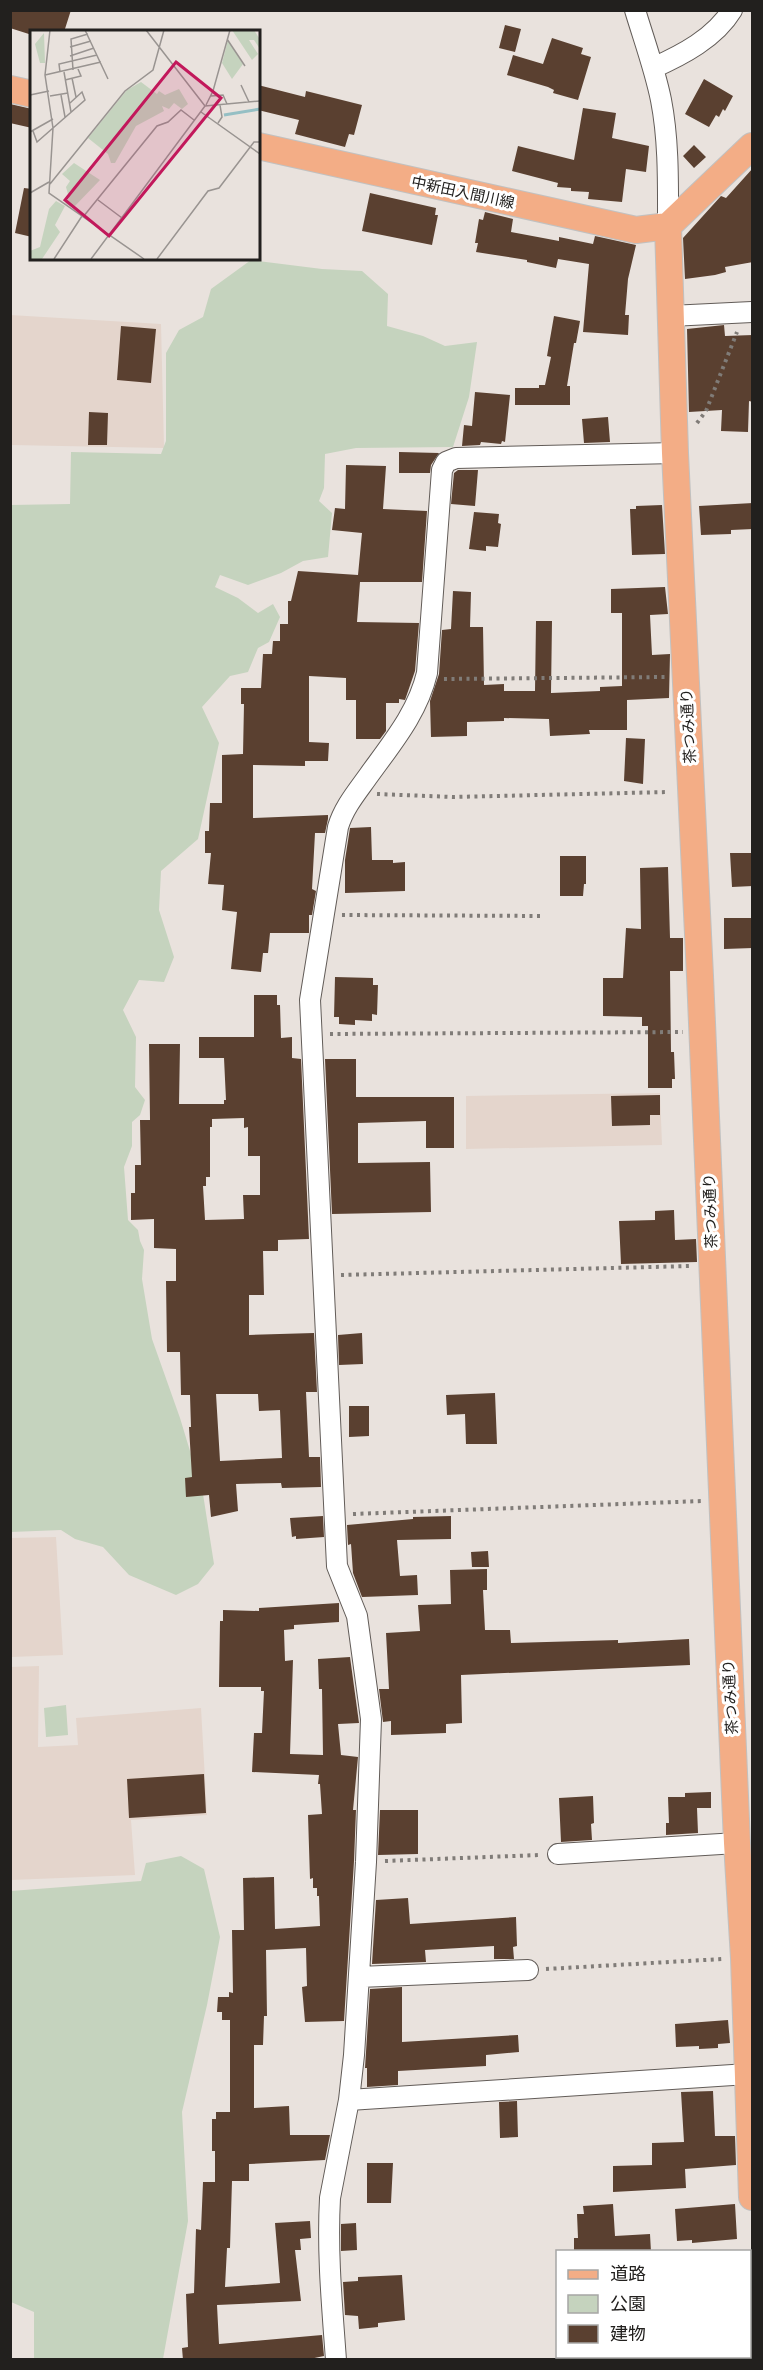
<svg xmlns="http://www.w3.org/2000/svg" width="763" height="2370" font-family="'IBM Plex Sans','Noto Sans JP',sans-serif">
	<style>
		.built { fill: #e4d5cc }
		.green { fill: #c5d3be }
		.building { fill: #5a4030; fill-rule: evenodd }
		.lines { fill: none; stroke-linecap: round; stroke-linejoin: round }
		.minor-casing { stroke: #625c58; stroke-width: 22 }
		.major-casing { stroke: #c1c1c0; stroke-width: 28 }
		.path { stroke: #807c78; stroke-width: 4; stroke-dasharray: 3 4.5; stroke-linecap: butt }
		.minor { stroke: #fff; stroke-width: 20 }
		.major { stroke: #f3ad86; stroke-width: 26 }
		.labels { text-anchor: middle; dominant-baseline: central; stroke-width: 6; stroke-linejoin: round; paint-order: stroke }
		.street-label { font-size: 15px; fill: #22201e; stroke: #fff }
		.inset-river { fill: none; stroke: #95bfc4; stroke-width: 3 }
		.inset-road { fill: none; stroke: #999491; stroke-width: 1.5 }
		.view { fill: #c2185b; fill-opacity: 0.15; stroke: #c2185b; stroke-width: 3 }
		.inset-edge { fill: none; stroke: #22201e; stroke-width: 3 }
	</style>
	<rect width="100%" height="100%" fill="#e9e2dd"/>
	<path class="built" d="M10 315 161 324 164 448 11 445Z
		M660 1093 662 1145 466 1149V1096Z
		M56 1537 63 1655 11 1657V1538Z
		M39 1666 38 1747 78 1745 76 1718 201 1708 207 1815 131 1820 135 1875 11 1880 10 1667Z"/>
	<path class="green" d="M251 260 322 269 362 271 388 294 387 326 423 336 445 346 477 342 469 397 453 447 356 448 325 454 324 488 319 501 332 513 328 557 303 561 281 573 248 585 220 575 215 587 238 598 258 613 273 604 280 617 269 642 258 648 248 672 230 676 202 707 219 743 198 839 161 871 159 910 174 957 164 982 139 980 123 1010 136 1037 135 1087 145 1100 140 1115 132 1122V1146L124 1167 128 1220 138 1230 140 1241 144 1250 142 1279 152 1339 180 1418 203 1494 214 1564 198 1584 176 1595 129 1575 103 1547 75 1539 61 1530 11 1532 10 505 70 504 71 452 161 454 166 441V353L179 330 203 317 211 289Z
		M66 1705 68 1735 46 1737 44 1708Z
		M181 1856 204 1869 220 1937 207 2005 182 2112 188 2221 163 2359H34V2312L11 2302V1891L141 1881 146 1863Z"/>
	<path class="building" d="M10 10H71L64 32H32V35L10 28Z
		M505 25 521 29 515 52 499 48Z
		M552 38 583 48 581 54 591 57 578 100 553 93 554 90 548 87 507 75 513 55 543 64Z
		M704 79 733 96 725 111 723 109 719 117 716 115 709 127 685 114Z
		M258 85 305 97 306 91 362 105 354 135 349 134 345 147 295 134 299 120 258 110Z
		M10 104 32 109V128L10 123Z
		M583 108 616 113 612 138 649 146 646 172 626 169 622 202 588 199 589 192 571 191V188L557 187 558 183 512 171 518 146 574 160Z
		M694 145 706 157 694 168 683 156Z
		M753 168V262L725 267 726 272 715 275 685 279 683 238 721 196 726 198Z
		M24 188 32 189V237L15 233Z
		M370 193 436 208 435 215H438L432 245 362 231Z
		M485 212 513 219 511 232 559 241V237L593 244 595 236 636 245 628 279 625 315H629L628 335 583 332 589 264 558 259 556 268 527 262V260L476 252 478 243H475L479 219 483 220Z
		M554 316 580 321 576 343H574L567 386H570V405H515V388H539V385H545L551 357 547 356Z
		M724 325 725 336 753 335V402L749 401 748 432 721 431 722 410 689 412 687 329Z
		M121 326 156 329 151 383 117 380Z
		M475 392 510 395 505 442 502 441 501 444 481 442 480 445 462 446 464 425 472 426Z
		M89 412 108 413 107 445H88Z
		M608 417 610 442 584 443 582 419Z
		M399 452 439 453 431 465 430 473H399Z
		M346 465 386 466 383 509 427 511 422 582H360L357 622 419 623 415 671 405 700 399 699V703H386V731L380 739H356V700H346V678L309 676V742L329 743 328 761H305V766L253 765V818L328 815V819L325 833H315L312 889 316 891 312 915H309V933H270L268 953H263L261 972 231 969 237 912 222 910 224 885 208 884 211 853H205V831H209L210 803H222V755L243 754 244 704H241V688H261L263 654H272L273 641H280V624H288V601H291L298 571 358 575 362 533 332 530 335 508 345 509Z
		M458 470H478L475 506 451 504 454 473Z
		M753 503V529L731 530V534L701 535 699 506Z
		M662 505 665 554 632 555 630 509H636V506Z
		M474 512 499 514 498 523 501 524 498 547 486 546V551L469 549Z
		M665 587 668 614 650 615 652 655 670 654 669 698 627 700V730H589L590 734 550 736 549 719 504 718V721L467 722V736L431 737 430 701 439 674 442 630 451 629 453 591 471 592 470 627H483L484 685 504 684V691H535L536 621H552L551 693 600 691V687L622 686V613H611V589Z
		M626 738 645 739 643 784 624 781Z
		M371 827 372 860H393V863L405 862V891L345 893V860L350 828Z
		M730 853H753V886L732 887Z
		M560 856H586V884H584L583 896H560Z
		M668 867 670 938H683V971H670L671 1052H674L675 1079H672V1088H648V1026H642V1017L603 1016V978H623L626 928 641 929 640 868Z
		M724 918H753V948L724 949Z
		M335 977 373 978V985H378L377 1015 372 1014V1021L355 1020V1025L339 1024V1017H334Z
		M254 995H277V1005H280L281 1038 292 1037V1058L301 1059 309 1239 278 1240V1251H263L264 1295H249V1335L314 1333 317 1392H306L309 1457H320L321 1487 282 1488 281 1483 236 1484 238 1511 211 1517 209 1495 186 1497 185 1478 192 1477 189 1427H191L190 1395H181L180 1352H167L166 1281H176V1249L154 1248V1219L131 1220V1193H135V1165H141L140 1120H150L149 1044H180L179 1104H224V1100H226L224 1058H199V1037H254ZM244 1118V1128L248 1127V1156H260V1195H243L244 1219 205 1220 203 1186H206V1177H210V1127H212V1119ZM216 1394H258L259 1411 280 1410 282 1458 220 1461Z
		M325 1059H356V1097H454V1148H426V1121L358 1123V1163L430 1162 431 1212 332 1214Z
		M660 1095V1115H650V1125L612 1126 611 1096Z
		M674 1210 675 1240 696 1239 697 1262 621 1264 619 1221 655 1220V1211Z
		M362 1333 363 1364 339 1365 338 1335Z
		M495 1393 497 1444H466L465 1414 447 1415 446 1395Z
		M349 1406H369V1436L349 1437Z
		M323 1516 324 1537 296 1539V1536L292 1537 290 1518Z
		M451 1516V1539L397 1540 400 1576 417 1575 418 1595 362 1597 353 1573 351 1544 348 1545 347 1525 413 1519V1517Z
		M488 1551 489 1567H472L471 1552Z
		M487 1569V1590H483L485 1630H510L511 1643 618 1640V1643L689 1639 690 1665 461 1675 462 1723 446 1724V1733L391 1735V1721L383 1722 379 1689H389L386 1633 420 1631 418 1605 451 1604 450 1570Z
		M339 1603V1622L294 1625V1629L284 1630 285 1661 293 1660 290 1754 323 1755 322 1689H319L318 1659 350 1657 359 1723 338 1724 341 1755 358 1757 353 1810H356L354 1861 344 2021 305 2022 302 1987 307 1986 306 1948 266 1950 267 2016H264L263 2045H254V2108L289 2106 290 2135H330L325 2160 249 2164V2181H232L230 2248H227L225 2287 280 2283 275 2223 310 2221 311 2238 300 2239 301 2250H295L301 2301 217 2305 219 2344 322 2335 324 2356 305 2360H183L182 2348 188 2347 186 2294 194 2293 196 2229 201 2230 203 2182H215V2151H212V2119H216V2112H230V2020H222V2012H217L218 1997H229V1992L233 1993 232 1930H244L243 1878 274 1877 275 1929 320 1926 319 1896H317V1888H313V1878L310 1879 308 1815 322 1814 320 1784H318L319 1775 252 1772 254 1733H262L264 1691H261V1687H219L220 1621H223V1610L259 1611V1608Z
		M204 1774 206 1813 129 1818 127 1779Z
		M711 1792V1808H697L698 1833 666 1835V1823H669L668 1797H685V1793Z
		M593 1796 594 1823 591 1824 592 1840 561 1842 559 1798Z
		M380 1810H418V1854L378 1855Z
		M408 1898 410 1924 516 1917 517 1946 513 1947 514 1959H494V1946L425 1950 426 1962 372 1964 376 1900Z
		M402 1987V2042L518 2035 519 2052 486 2055V2066L398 2071V2085L367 2087V2068H365L370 1989Z
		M728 2020 730 2043 718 2044V2048L699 2049V2046L676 2047 675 2024Z
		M713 2091 715 2136H735L736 2165 685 2169 686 2188 613 2192V2166L652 2165V2143L684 2142 681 2092Z
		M517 2101 518 2137 500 2138 499 2102Z
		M367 2163H393L391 2203H367Z
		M613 2204 615 2236 650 2234 651 2252H574V2238H578L577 2214H584L583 2206Z
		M735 2204 737 2239 692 2243V2240L677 2241 675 2209Z
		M356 2223 357 2250 341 2251V2224Z
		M402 2275 405 2320 378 2323V2327L359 2329 358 2316 345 2315 343 2282 358 2281V2277Z"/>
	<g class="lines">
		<defs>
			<path id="minor" d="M635 10C644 40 655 70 661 100 669 141 668 185 668 226
				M653 68C682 55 715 38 732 10
				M670 316 752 312
				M558 1854 737 1843
				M359 1977 528 1970
				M349 2100 748 2074
				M336 2360C332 2305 327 2252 330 2198L349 2100 354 2055 366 1862 371 1719 357 1616 337 1566 310 1000 338 827C344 807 357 792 369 775 392 743 418 712 427 673L442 470 446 462 456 458 675 453"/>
			<path id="major" d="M10 89 32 94
				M258 146 636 230 668 226
				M668 226 675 453 700 976 737 1843 744 1958 752 2197
				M668 226 752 146"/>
		</defs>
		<use href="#minor" class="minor-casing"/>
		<use href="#major" class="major-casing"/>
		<path class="path" d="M697 423 706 411 737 332
			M444 679 665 677
			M377 794 453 797 669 792
			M342 915 543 916
			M330 1034 683 1032
			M341 1275 690 1266
			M353 1514 702 1501
			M385 1861 539 1855
			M546 1969 722 1959"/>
		<use href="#minor" class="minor"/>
		<use href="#major" class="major"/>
	</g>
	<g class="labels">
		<g class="street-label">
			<text transform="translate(463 192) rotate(12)">中新田入間川線</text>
			<text transform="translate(688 726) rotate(-93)">茶つみ通り</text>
			<text transform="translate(710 1211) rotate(-92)">茶つみ通り</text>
			<text transform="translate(730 1697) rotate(-93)">茶つみ通り</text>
		</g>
	</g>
	<g transform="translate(30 30)">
		<rect width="230" height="230" fill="#e9e2dd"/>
		<path d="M224 0 229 8 230 19 224 10H219L228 24 222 30 202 0ZM14 3 15 33H10L5 14ZM198 10 213 34 202 49 192 33ZM111 52 127 64 129 61 135 65 149 59 158 74 152 79 144 73 139 79 132 76 134 81 106 96 85 133H81L78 124 58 108 97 60ZM44 133 70 150 43 178 35 173 39 168 36 157 40 151 32 144ZM26 171 35 176 25 195 30 202 12 229H0V221L10 217 19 179Z" fill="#c5d3be"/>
		<path class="inset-river" d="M194 85 230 79"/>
		<path class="inset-road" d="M20 0 15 45 23 98 19 163 114 229M55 0 78 49M116 0 175 76M197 9 215 36M40 17 61 11M40 26 64 18M43 40 41 9 58 4M30 42 29 34 67 25M34 42 41 82M15 45 71 32M42 48 46 67M35 50 51 46 48 39M211 55 219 72M0 65 19 61M31 65 35 87M20 66 38 63M181 66 193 65 197 74M176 75 183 61 200 0M175 76 230 71M171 82 230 124M188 93 192 87 190 75M3 101 7 112 55 70 52 62 40 73M0 102 23 89M20 154 95 61 123 40 134 0M0 163 19 152M68 170 92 188M53 187 127 96 138 92 151 80 164 90M24 229 52 186M61 229 175 76M127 229 178 161 189 158 224 112H230"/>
		<path class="view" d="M146 32 191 68 79 206 35 170Z"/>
		<rect width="230" height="230" class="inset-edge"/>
	</g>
	<rect width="763" height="2370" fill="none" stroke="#22201e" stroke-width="24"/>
	<rect x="556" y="2250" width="195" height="108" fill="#ffffff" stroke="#a7a6a5" stroke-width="1.5"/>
	<rect x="568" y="2270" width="30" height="9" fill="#f3ad86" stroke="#a7a6a5" stroke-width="1.5"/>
	<text x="610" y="2280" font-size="18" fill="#22201e">道路</text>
	<rect x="568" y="2295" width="30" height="18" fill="#c5d3be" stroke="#a7a6a5" stroke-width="1.5"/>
	<text x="610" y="2310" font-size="18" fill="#22201e">公園</text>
	<rect x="568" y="2325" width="30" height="18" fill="#5a4030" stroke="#a7a6a5" stroke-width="1.5"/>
	<text x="610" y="2340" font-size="18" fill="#22201e">建物</text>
</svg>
